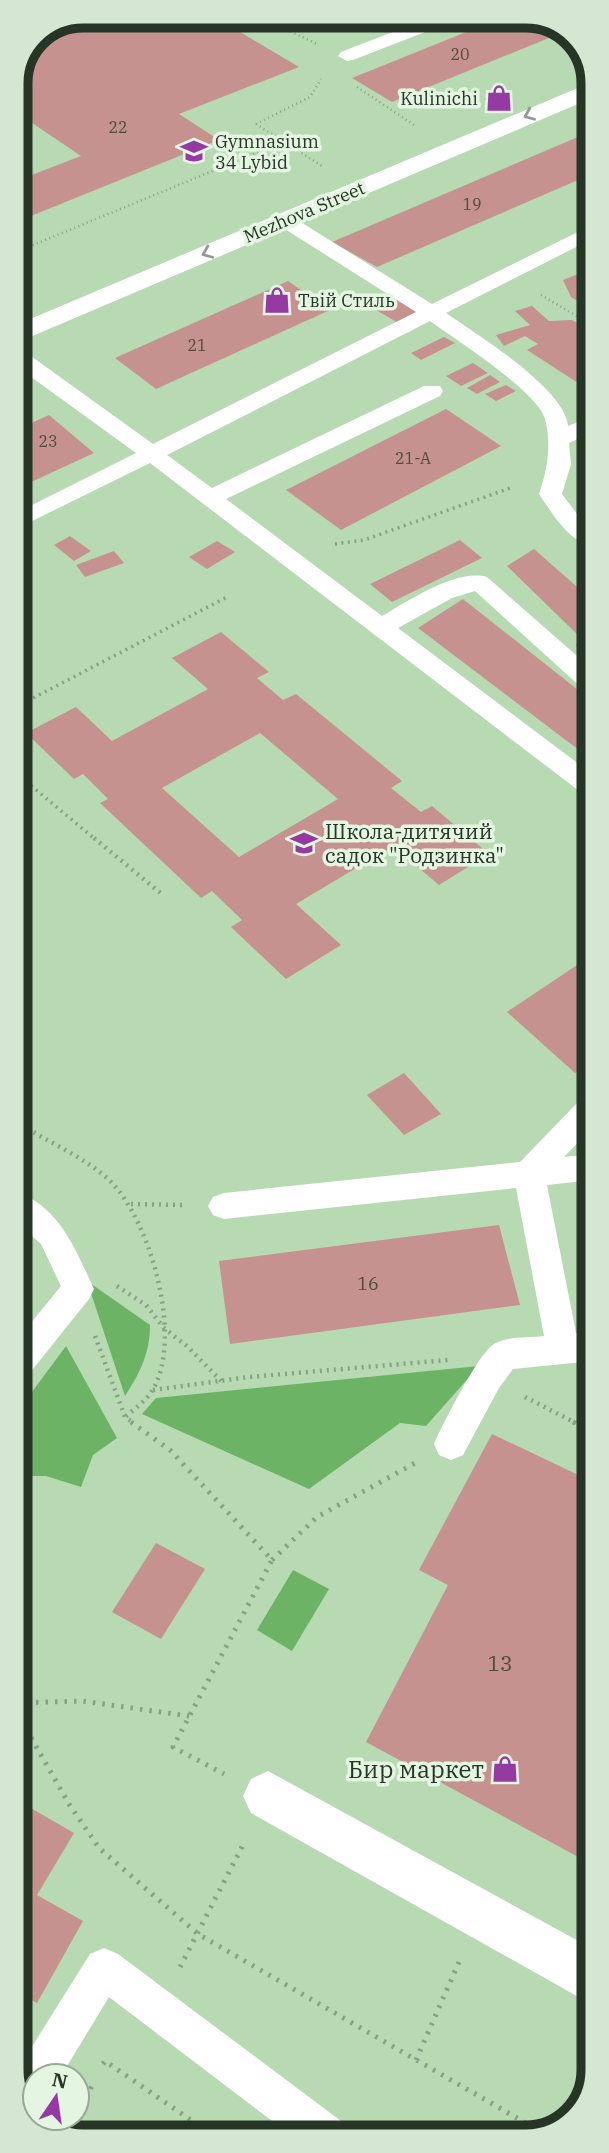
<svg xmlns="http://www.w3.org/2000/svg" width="609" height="2153" font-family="'IBM Plex Serif',serif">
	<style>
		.green { fill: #6cb365 }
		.building { fill: #c6928f; fill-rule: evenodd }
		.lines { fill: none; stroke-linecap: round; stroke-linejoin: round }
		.path-far3 { stroke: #86a283; stroke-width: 2.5; stroke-dasharray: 1 3.5; stroke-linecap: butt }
		.path-far2 { stroke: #86a283; stroke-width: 3.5; stroke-dasharray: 2 4.5; stroke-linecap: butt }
		.path-far1 { stroke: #86a283; stroke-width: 4.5; stroke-dasharray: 2 5; stroke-linecap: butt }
		.path { stroke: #86a283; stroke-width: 5; stroke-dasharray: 2.5 7; stroke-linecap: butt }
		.service { fill: #fff; fill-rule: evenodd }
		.pedestrian { fill: #fff; fill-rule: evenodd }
		.minor { fill: #fff; fill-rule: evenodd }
		.oneway { stroke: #939a92 }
		.labels { text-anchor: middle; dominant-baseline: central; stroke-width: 7; stroke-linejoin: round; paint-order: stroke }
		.far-number-label { font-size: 16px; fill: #4f4c40 }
		.far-poi-label { font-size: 18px; fill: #273526; stroke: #e4f5e2; text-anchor: start }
		.far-street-label { font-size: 18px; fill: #273526; stroke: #e4f5e2 }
		.number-label { font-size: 18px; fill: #4f4c40 }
		.poi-label { font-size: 21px; fill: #273526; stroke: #e4f5e2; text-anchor: start }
		.near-number-label { font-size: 21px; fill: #4f4c40 }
		.near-poi-label { font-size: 24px; fill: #273526; stroke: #e4f5e2; text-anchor: end }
		.rim { fill: none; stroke: #273526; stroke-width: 9 }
	</style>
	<rect width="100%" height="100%" fill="#b7dab3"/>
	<path class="green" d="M87 1281 150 1325C150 1353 140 1373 125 1396Z
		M66 1346 117 1438 93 1455 81 1487 46 1476H22L17 1461V1412Z
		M479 1366 426 1426 400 1423 309 1489 142 1414 156 1398Z
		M293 1570 329 1589 292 1651 257 1630Z"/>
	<path class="building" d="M115 16H171L183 23 201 16H213L299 67 179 114 219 140 16 222V181L81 156 16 112V83L31 46Z
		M506 16H534L566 31 392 102 352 78Z
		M501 92 512 98 495 105 484 99Z
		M592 131V174L377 267 332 242Z
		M585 271 592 275V310L571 297 563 280Z
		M288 281 330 310 156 389 115 358Z
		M398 299 422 312 400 324 376 310Z
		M532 306 549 321 572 320 592 332V392L527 350 538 344 525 336 504 346 496 335 530 325 515 311Z
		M444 337 455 343 421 360 411 353Z
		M473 363 488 373 461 386 446 376Z
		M490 375 500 382 477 394 467 388Z
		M506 385 516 391 496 401 485 394Z
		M446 409 501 446 341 530 286 490Z
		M49 415 94 453 16 489V430Z
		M70 536 91 551 74 561 54 545Z
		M460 540 482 558 392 602 370 584Z
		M217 541 235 552 207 569 189 557Z
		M534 549 592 600V659L576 646 579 636 507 566Z
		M114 551 124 563 85 577 76 565Z
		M463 599 592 701V760L418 628Z
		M221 632 269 672 257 678 283 700 296 694 402 781 391 788 421 812 432 806 489 854 439 885 393 846 296 904 341 945 286 979 231 927 242 920 212 891 201 898 100 803 108 799 83 774 74 779 26 733 76 707 112 741 208 689 172 658ZM260 733 338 799 239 857 162 788Z
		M592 955 593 1061 575 1073 507 1012Z
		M404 1073 441 1114 404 1135 367 1095Z
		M499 1225 520 1305 230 1344 219 1261Z
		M492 1434 593 1482V1865L366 1742 448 1585 419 1570Z
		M156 1543 205 1569 161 1639 112 1612Z
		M17 1800 74 1833 37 1895 83 1921 37 2003 17 1992Z"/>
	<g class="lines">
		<path class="path-far3" d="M258 16 317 44
			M357 87 414 125
			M256 124 322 166
			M256 124 310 97 321 79
			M16 136 22 133
			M16 252 283 142
			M541 295 592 325"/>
		<path class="path-far2" d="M335 544 364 540 513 487
			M16 707 227 597
			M16 773 96 840"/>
		<path class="path-far1" d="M94 838 164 896
			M16 1121C46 1142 84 1156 110 1181 151 1221 184 1340 152 1391 146 1401 134 1409 125 1417
			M131 1204 185 1205
			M117 1286 146 1305 164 1328 188 1347 221 1381
			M95 1336 125 1417 134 1423
			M153 1390 249 1377 448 1360
			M525 1397 576 1423"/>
		<path class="path" d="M131 1422 170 1450 272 1560 173 1747 224 1774
			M573 1422 593 1432
			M17 1524 31 1482
			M272 1560 317 1517 415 1463
			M17 1703 82 1701 189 1716
			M17 1713 69 1804 99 1848 198 1934 543 2133
			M180 1967 245 1841
			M416 2060 459 1962
			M103 2064 105 2061 214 2136
			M77 2114 93 2084
			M67 2133 75 2118"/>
		<path class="service" d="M434 16H459L456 20 353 60 347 61 338 56 341 52Z
			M284 214 291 216 432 304 592 225V239L446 313C477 335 565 388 568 426L592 416V432L569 443 571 464 562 494 580 518 592 527V546C568 541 552 513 539 494 547 470 552 445 545 419 538 392 455 339 430 321L167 455 212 488 424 386H440L443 391 440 396 226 499 382 616C408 601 457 568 487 577L592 669V691L583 689 475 591 452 598 398 628 592 774V796L583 794 150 463 16 529V513L136 453 16 366V350L24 351 153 444 416 312 277 224 274 220 277 216Z
			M593 1095V1127L564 1157 593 1154V1180L547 1185 576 1333 593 1332V1361L513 1369 499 1388 463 1455 451 1460 439 1455 434 1444C443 1424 478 1354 494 1344 507 1336 529 1338 544 1336L516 1188 224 1219 213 1215 208 1206 213 1197 224 1193 520 1162 582 1098Z
			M17 1192C60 1207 76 1251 94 1289L89 1299 29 1374 17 1379V1340L61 1286 41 1244 17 1223Z
			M104 1948 118 1954 341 2121 347 2136H292L109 1997 61 2076H35V2095L23 2091 17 2076 23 2061 90 1954Z"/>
		<path class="pedestrian" d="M268 1771 593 1949V2003L575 1995 251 1813 243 1796 251 1779Z"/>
		<path class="minor" d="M592 82V98L16 343V325Z"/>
	</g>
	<defs><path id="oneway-chevron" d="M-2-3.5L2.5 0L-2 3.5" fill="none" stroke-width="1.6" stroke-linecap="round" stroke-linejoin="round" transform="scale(1.75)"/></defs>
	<g class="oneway">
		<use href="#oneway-chevron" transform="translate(529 115) rotate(157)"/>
		<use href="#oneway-chevron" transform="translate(207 253) rotate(157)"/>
	</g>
	<defs>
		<symbol id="shop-bare" viewBox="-9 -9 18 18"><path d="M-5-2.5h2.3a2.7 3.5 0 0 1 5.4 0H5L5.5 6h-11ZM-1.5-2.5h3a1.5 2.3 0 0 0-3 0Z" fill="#9539a3" stroke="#e4f5e2" stroke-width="2.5" paint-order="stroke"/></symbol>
		<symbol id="school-bare" viewBox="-9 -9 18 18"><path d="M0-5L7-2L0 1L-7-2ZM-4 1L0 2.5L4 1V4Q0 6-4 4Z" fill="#9539a3" stroke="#e4f5e2" stroke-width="2.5" paint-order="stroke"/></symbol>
	</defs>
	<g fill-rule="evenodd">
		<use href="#shop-bare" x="480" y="79" width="38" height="38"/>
		<use href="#school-bare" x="175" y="132" width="38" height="38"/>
		<use href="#shop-bare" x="258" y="281" width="38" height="38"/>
		<use href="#school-bare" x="285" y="824" width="38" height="38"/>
		<use href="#shop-bare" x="486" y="1750" width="38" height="38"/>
	</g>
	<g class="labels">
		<g class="far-number-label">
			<text x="460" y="54">20</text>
			<text x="118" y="127">22</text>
			<text x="472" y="204">19</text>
			<text x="197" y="345">21</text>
			<text x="48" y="441">23</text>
			<text x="413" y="458">21-А</text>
		</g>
		<g class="far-poi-label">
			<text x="478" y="98" text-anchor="end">Kulinichi</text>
			<text x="215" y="141">Gymnasium<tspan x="215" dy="21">34 Lybid</tspan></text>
			<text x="298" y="300">Твій Стиль</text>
		</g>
		<g class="far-street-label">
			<text transform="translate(304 212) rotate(-23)">Mezhova Street</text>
		</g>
		<g class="number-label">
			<text x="368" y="1283">16</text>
		</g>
		<g class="poi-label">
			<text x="325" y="831">Школа-дитячий<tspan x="325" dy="24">садок "Родзинка"</tspan></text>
		</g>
		<g class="near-number-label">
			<text x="500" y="1663">13</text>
		</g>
		<g class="near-poi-label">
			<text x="484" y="1769">Бир маркет</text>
		</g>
	</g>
	<path d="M0 0H609V2153H0ZM83 28H526A55 55 0 0 1 581 83V2070A55 55 0 0 1 526 2125H83A55 55 0 0 1 28 2070V83A55 55 0 0 1 83 28Z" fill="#d5e6d3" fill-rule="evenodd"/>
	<path class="rim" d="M83 28H526A55 55 0 0 1 581 83V2070A55 55 0 0 1 526 2125H83A55 55 0 0 1 28 2070V83A55 55 0 0 1 83 28Z"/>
	<g transform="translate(56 2097) rotate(13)"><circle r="33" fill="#e4f5e2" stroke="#98a897" stroke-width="2"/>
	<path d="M0-5L12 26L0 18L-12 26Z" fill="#9539a3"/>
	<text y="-10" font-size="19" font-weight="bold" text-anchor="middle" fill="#273526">N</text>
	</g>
</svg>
